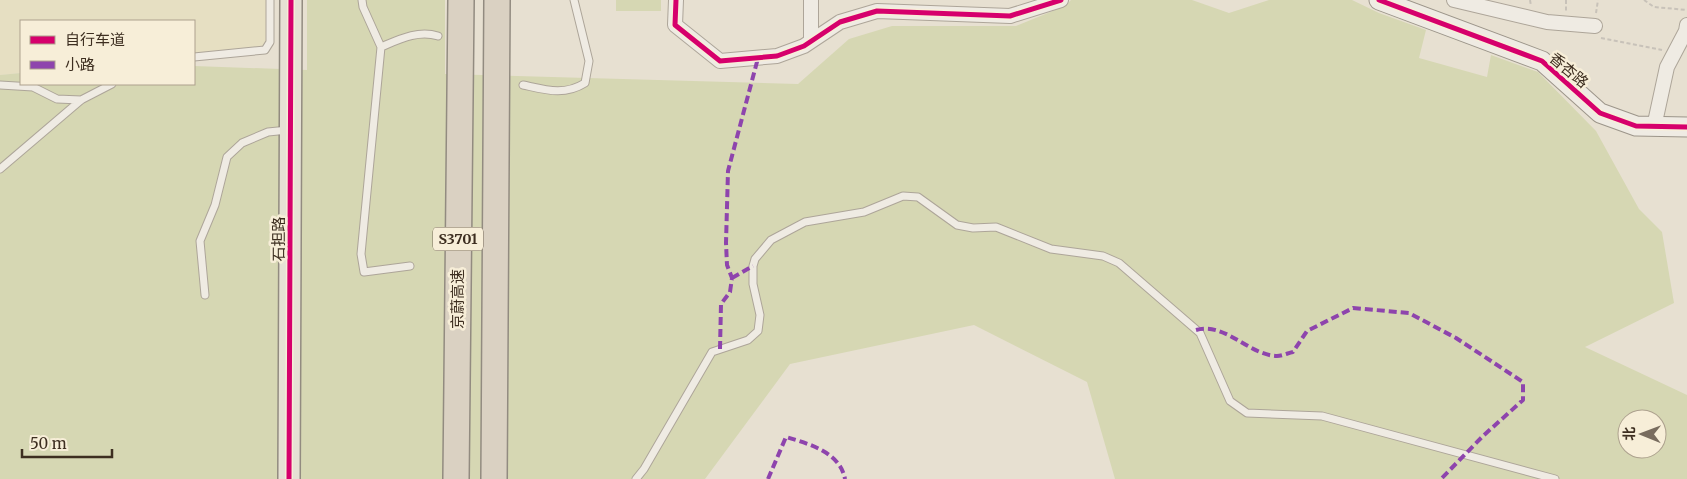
<svg xmlns="http://www.w3.org/2000/svg" width="1687" height="479" font-family="Merriweather,'Noto Sans SC',serif">
	<style>
		.farmland { fill: #e6dfc2 }
		.green { fill: #d6d7b3; fill-rule: evenodd }
		.lines { fill: none; stroke-linecap: round; stroke-linejoin: round }
		.lane-casing { stroke: #ada599; stroke-width: 9 }
		.street-casing { stroke: #ada599; stroke-width: 16 }
		.secondary-casing { stroke: #9c958a; stroke-width: 21 }
		.primary-casing { stroke: #928b80; stroke-width: 24 }
		.highway-casing { stroke: #928b80; stroke-width: 28 }
		.path { stroke: #c8c2b9; stroke-width: 2; stroke-dasharray: 4 2.5; stroke-linecap: butt }
		.lane { stroke: #efebe3; stroke-width: 7 }
		.street { stroke: #efebe3; stroke-width: 14 }
		.secondary { stroke: #efebe3; stroke-width: 19 }
		.primary { stroke: #e6e1d4; stroke-width: 21 }
		.highway { stroke: #dad1c2; stroke-width: 25 }
		.quiet { stroke: #8e44ad; stroke-width: 4; stroke-dasharray: 8 4; stroke-linecap: butt }
		.cycleway-casing { stroke: #f7eed8; stroke-width: 8 }
		.cycleway { stroke: #d6006c; stroke-width: 5 }
		.labels { text-anchor: middle; dominant-baseline: central; stroke-width: 5; stroke-linejoin: round; paint-order: stroke }
		.shield { fill: #f7eed8; stroke: #756857; stroke-width: 1 }
		.shield-label { font-size: 14px; font-weight: bold; fill: #3d2e20 }
		.street-label { font-size: 15px; fill: #3d2e20; stroke: #f7eed8 }
	</style>
	<rect width="100%" height="100%" fill="#e7e0d1"/>
	<path class="farmland" d="M0 0H266L268 47 194 57V21H21V73L0 75Z"/>
	<path class="green" d="M307 0H445V74L798 84 849 39 892 26H1016L1065 6 1071 0H1192L1229 13 1269 0H1352L1379 13 1426 30 1419 58 1487 77 1491 55 1538 72 1596 131 1639 209 1662 232 1674 303 1585 347 1687 395V479H1115L1087 382 974 325 790 364 705 479H0V75L21 73V84H194V66L307 70ZM1627 419H1657V449H1627Z
		M616 0H661V11H616Z"/>
	<g class="lines">
		<defs>
			<path id="lane" d="M362 0 363 7 381 47 361 254 364 272 410 266
				M381 47C400 39 418 30 438 36
				M194 57 265 50 270 42V0
				M0 85 33 87 57 99 81 100
				M523 85C546 90 564 96 585 83L589 61 574 0
				M0 169 81 100 112 84
				M205 295 200 241 215 205 227 157 242 143 268 132 288 130
				M636 479 644 469 712 352 748 340 758 331 760 315 753 284V266L755 259 771 240 805 222 864 212 903 196 918 197 957 225 973 228 996 227 1051 249 1103 256 1119 263 1200 333 1230 401 1247 413 1322 416 1555 479"/>
			<path id="street" d="M676 0 675 25 720 61 777 56 804 46 840 22 877 11 1010 16 1061 0
				M811 0V41
				M1454 0 1547 22 1595 26
				M1654 127 1667 67 1686 31 1687 25"/>
			<path id="secondary" d="M1379 0 1542 61 1600 113 1636 126 1687 127"/>
			<path id="primary" d="M289 479 291 0"/>
			<path id="highway" d="M456 479 461 0
				M494 479 497 0"/>
		</defs>
		<use href="#lane" class="lane-casing"/>
		<use href="#street" class="street-casing"/>
		<use href="#secondary" class="secondary-casing"/>
		<use href="#primary" class="primary-casing"/>
		<use href="#highway" class="highway-casing"/>
		<path class="path" d="M1530 0 1531 6
			M1566 0V11
			M1644 0 1654 7 1687 10
			M1596 13 1598 0
			M1601 38 1662 50"/>
		<use href="#lane" class="lane"/>
		<use href="#street" class="street"/>
		<use href="#secondary" class="secondary"/>
		<use href="#primary" class="primary"/>
		<use href="#highway" class="highway"/>
		<path class="quiet" d="M732 278 753 266
			M1196 330C1226 322 1248 355 1277 356 1282 356 1288 353 1293 352L1307 331 1353 308 1409 313 1456 338 1523 382V400L1483 436 1441 479
			M720 349 721 304 730 292 732 278 727 265 726 243 728 171 758 58
			M768 479 786 437C809 444 840 452 845 479"/>
		<defs>
			<path id="cycleway" d="M676 0 675 25 720 61 777 56 804 46 840 22 877 11 1010 16 1061 0
				M1379 0 1542 61 1600 113 1636 126 1687 127
				M289 479 291 0"/>
		</defs>
		<use href="#cycleway" class="cycleway-casing"/>
		<use href="#cycleway" class="cycleway"/>
	</g>
	<g class="labels">
		<rect class="shield" x="433" y="227.5" width="50" height="23" rx="4"/>
		<g class="shield-label">
			<text x="458" y="239">S3701</text>
		</g>
		<g class="street-label">
			<text transform="translate(1569 70) rotate(40)">香杏路</text>
			<text transform="translate(278 239) rotate(-90)">石担路</text>
			<text transform="translate(457 299) rotate(-90)">京蔚高速</text>
		</g>
	</g>
	<rect x="20" y="20" width="175" height="65" fill="#f7eed8" stroke="#ada18e"/>
	<rect x="30" y="36" width="25" height="8" fill="#d6006c" stroke="#ada18e"/>
	<text x="65" y="45" font-size="15" fill="#3d2e20">自行车道</text>
	<rect x="30" y="61" width="25" height="8" fill="#8e44ad" stroke="#ada18e"/>
	<text x="65" y="70" font-size="15" fill="#3d2e20">小路</text>
	<g transform="translate(1642 434) rotate(271)"><circle r="24" fill="#f7eed8" stroke="#ada18e"/>
	<path d="M0-4L9 19L0 12L-9 19Z" fill="#786c5e"/>
	<text y="-8" font-size="14" font-weight="bold" text-anchor="middle" fill="#3d2e20">北</text>
	</g>
	<path d="M22 449v8h90v-8" fill="none" stroke="#3d2e20" stroke-width="2.5"/>
	<text x="30" y="449" font-size="15" fill="#3d2e20" stroke="#f7eed8" stroke-width="4" paint-order="stroke">50 m</text>
</svg>
